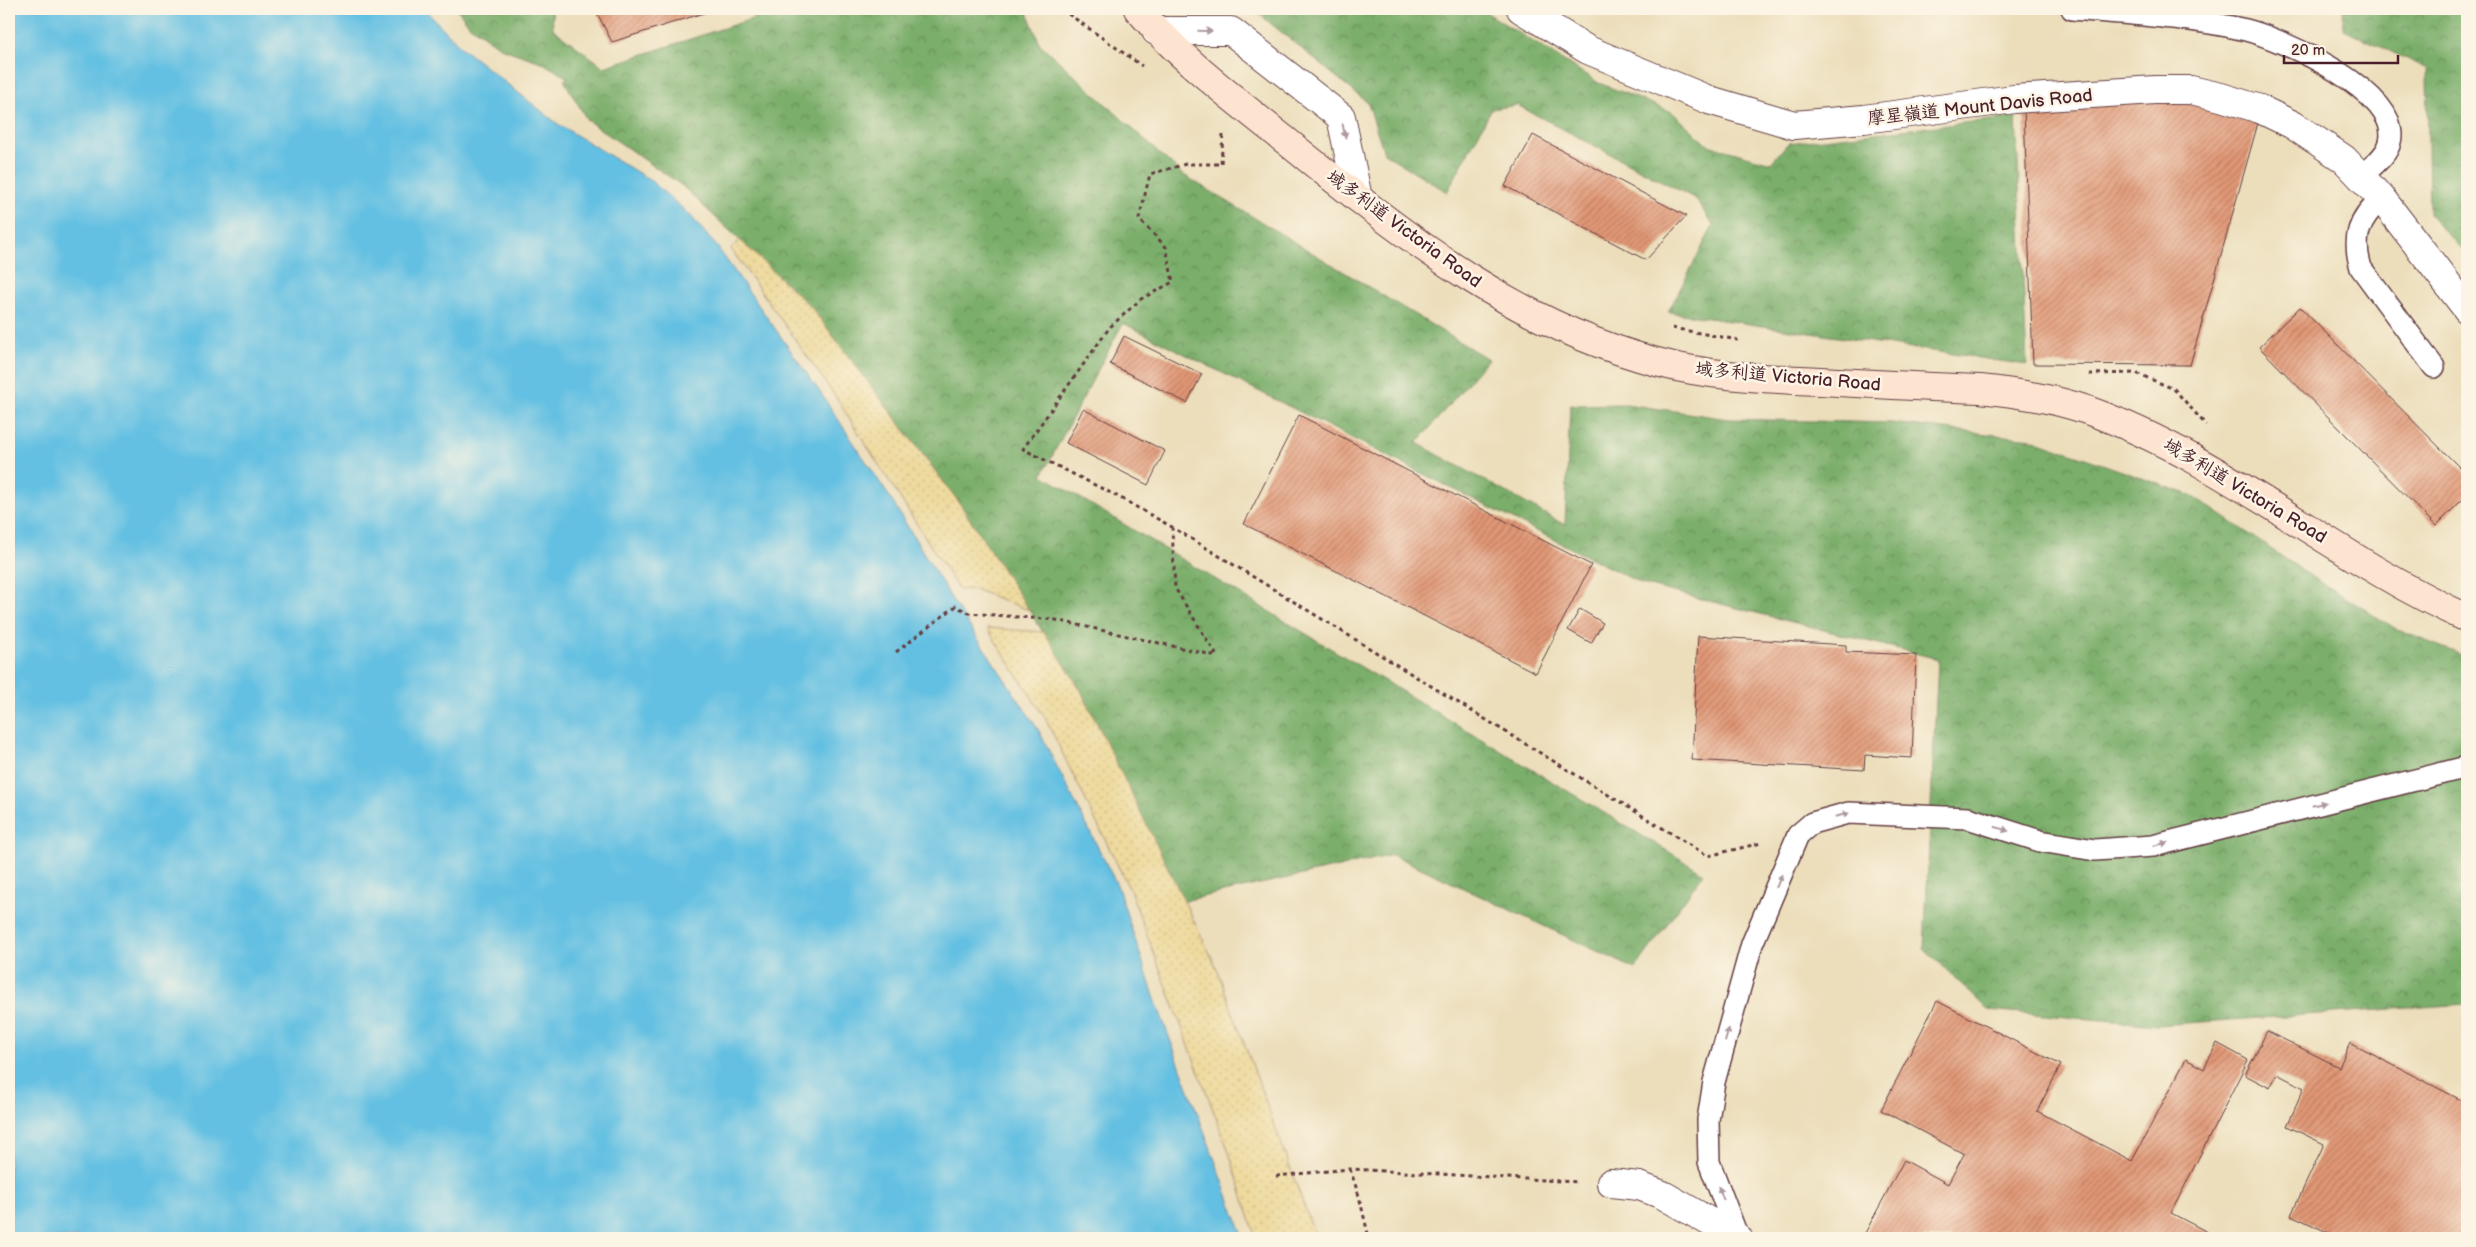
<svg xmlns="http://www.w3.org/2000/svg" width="2476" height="1247" font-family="'Balsamiq Sans','LXGW WenKai TC',sans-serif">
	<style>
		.forest { fill: url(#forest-crowns); stroke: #62664a }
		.sand { fill: url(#sand-dots); stroke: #9c7c64 }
		.water { fill: #64c0e2; stroke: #577086 }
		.building { fill: url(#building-hatch) }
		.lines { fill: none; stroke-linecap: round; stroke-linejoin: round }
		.service-casing { stroke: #623c41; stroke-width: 24 }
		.minor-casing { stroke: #623c41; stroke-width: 30 }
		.tertiary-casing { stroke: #623c41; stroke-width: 30 }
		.secondary-casing { stroke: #623c41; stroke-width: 30 }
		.path { stroke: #623c41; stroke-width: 3; stroke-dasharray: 4 4; stroke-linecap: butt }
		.service { stroke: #fff; stroke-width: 21 }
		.minor { stroke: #fff; stroke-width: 28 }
		.tertiary { stroke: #fff; stroke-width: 28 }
		.secondary { stroke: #fde4d1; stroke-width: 28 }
		.oneway { fill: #ae9aa0 }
		.labels { text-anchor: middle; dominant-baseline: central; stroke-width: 5; stroke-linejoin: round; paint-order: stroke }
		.street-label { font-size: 18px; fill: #4a1f2b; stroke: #fcf5e5 }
	</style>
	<defs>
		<pattern id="forest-crowns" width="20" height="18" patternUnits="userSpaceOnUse" patternTransform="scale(1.25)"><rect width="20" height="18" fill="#7aae6a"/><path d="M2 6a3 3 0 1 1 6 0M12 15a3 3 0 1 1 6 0" fill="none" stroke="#668d57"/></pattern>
		<pattern id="sand-dots" width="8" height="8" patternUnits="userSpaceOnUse" patternTransform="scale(1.25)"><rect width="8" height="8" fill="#eeda9e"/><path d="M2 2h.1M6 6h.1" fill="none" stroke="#cebb88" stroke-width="1.8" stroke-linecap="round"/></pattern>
		<pattern id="building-hatch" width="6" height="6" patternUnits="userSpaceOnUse" patternTransform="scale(1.25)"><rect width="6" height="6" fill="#e19876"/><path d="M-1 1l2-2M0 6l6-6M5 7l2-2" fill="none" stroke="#b87b61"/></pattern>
	</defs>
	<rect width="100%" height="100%" fill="#fcf5e5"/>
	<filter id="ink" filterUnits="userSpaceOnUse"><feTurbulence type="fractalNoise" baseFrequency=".02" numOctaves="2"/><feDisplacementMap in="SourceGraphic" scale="10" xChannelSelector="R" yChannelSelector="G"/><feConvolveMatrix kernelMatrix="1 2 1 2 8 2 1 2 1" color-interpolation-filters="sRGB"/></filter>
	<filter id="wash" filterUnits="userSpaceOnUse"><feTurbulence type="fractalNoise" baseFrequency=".0096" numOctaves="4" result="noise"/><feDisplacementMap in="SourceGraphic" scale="20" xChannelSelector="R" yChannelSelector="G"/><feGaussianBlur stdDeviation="1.12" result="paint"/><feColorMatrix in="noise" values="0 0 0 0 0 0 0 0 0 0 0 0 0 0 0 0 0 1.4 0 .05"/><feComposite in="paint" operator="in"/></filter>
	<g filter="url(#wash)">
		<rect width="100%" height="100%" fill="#ecdebb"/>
		<path class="forest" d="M457 9H552L553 29 604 67 782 9H1026L1040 44 1182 174 1488 359 1417 443 1565 525 1570 405 1626 404 1729 419 1892 423 2031 439 2193 496 2306 573 2398 630 2467 657V1004L2157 1025 1988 1010 1924 948 1938 659 1642 584 1123 323 1042 475 1704 873 1635 969 1393 855 1183 901 1080 689 958 501 811 307 681 185 587 120 564 80 568 78 541 62 503 49 470 26Z
			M1253 9H1481L1599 83 1672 112 1708 145 1771 163 1788 143 2016 117 2027 365 1668 312 1713 226 1696 199 1517 105 1492 109 1447 192 1384 153 1368 103Z
			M2343 9H2467V255L2429 214 2427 69 2344 29Z"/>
		<path class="sand" d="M740 240 811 307 958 501 1029 610 974 589 959 590 833 393 731 249Z
			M987 628 1044 632 1080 689 1215 964 1316 1238H1256L1229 1152 1130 890 1045 718Z"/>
		<path class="water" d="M9 9H424L463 49 558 124 650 180 689 214 718 248 822 395 889 496 956 606 1038 729 1117 885 1155 999 1244 1238H9Z"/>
		<g id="blocks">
			<path class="building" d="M595 9H716L612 42Z
				M2162 99 2212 107 2258 123 2190 365 2033 364 2024 109Z
				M1533 135 1686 216 1646 260 1505 186Z
				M2300 307 2467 475V495L2436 526 2259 347Z
				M1124 336 1202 374 1187 403 1110 364Z
				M1083 409 1165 451 1148 485 1066 443Z
				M1299 415 1591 565 1536 673 1244 524Z
				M1580 609 1603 623 1591 643 1568 630Z
				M1698 636 1846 645V652L1916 655 1912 758 1865 755 1864 770 1692 760Z
				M1937 1001 2061 1065 2037 1111 2132 1161 2186 1059 2204 1069 2217 1043 2248 1060 2171 1213 2219 1238H2095L2086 1233 2084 1238 1863 1237 1904 1160 1948 1184 1964 1154 1881 1110Z
				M2267 1031 2339 1067 2350 1043 2467 1103V1238H2330L2331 1234 2291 1215 2324 1144 2287 1126 2304 1088 2277 1074 2270 1088 2245 1075Z"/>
		</g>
	</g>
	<g filter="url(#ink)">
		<use href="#blocks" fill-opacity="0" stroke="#623c41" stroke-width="1"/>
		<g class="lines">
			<defs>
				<path id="service" d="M2072 9C2130 14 2189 17 2246 30 2282 39 2403 93 2390 142 2387 156 2372 166 2362 176
					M2382 199C2358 219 2352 238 2361 268L2434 367
					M1738 1238 1709 1162 1708 1120 1714 1082 1752 944 1798 835 1812 823 1848 813 1968 818 2040 841 2095 850 2153 846 2467 767"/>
				<path id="minor" d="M1156 31H1231L1341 117 1358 198
					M1611 1183 1639 1186 1663 1195 1738 1238"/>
				<path id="tertiary" d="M1521 9 1588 50 1709 100 1794 125 1864 119 2014 99 2155 90H2191L2221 97 2260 109 2293 125 2344 159 2382 199 2467 309"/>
				<path id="secondary" d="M1138 9C1180 59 1234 99 1285 140 1404 236 1524 333 1677 367 1724 377 1773 379 1821 381 1874 384 1927 387 1980 389 2016 393 2052 398 2087 410 2225 459 2335 559 2467 618"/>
			</defs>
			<use href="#service" class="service-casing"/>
			<use href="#minor" class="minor-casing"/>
			<use href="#tertiary" class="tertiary-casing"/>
			<use href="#secondary" class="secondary-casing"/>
			<path class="path" d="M1072 9 1067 13 1142 66
				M1223 135 1221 164H1186L1150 174 1139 219 1166 247 1173 282 1141 299 1110 327 1023 449 1115 495 1172 527 1708 856 1761 843
				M1672 328 1738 340
				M2089 374 2136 373 2174 389 2206 425
				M896 652 956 606 969 613 1056 620 1217 656 1175 588 1172 528
				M1350 1169 1359 1196 1369 1238
				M1276 1176 1350 1169 1578 1182
				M1771 1234 1779 1238"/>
			<use href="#service" class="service"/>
			<use href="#minor" class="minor"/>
			<use href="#tertiary" class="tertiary"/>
			<use href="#secondary" class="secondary"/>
		</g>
		<defs><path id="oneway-solid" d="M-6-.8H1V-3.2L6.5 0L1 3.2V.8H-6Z" transform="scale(1.25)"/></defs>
		<g class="oneway">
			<use href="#oneway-solid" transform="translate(1205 31) rotate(1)"/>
			<use href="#oneway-solid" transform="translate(1344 131) rotate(78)"/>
			<use href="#oneway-solid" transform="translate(2319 804) rotate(-14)"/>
			<use href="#oneway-solid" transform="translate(1842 815) rotate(-14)"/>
			<use href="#oneway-solid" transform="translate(2002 829) rotate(18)"/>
			<use href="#oneway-solid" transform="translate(2161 844) rotate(-14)"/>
			<use href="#oneway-solid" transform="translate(1779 881) rotate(-67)"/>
			<use href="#oneway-solid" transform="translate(1727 1035) rotate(-74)"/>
			<use href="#oneway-solid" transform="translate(1721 1193) rotate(-111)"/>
		</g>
	</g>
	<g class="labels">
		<g class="street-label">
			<text transform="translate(1980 107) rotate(-6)">摩星嶺道 Mount Davis Road</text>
			<text transform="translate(1404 229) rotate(36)">域多利道 Victoria Road</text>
			<text transform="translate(1788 377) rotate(5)">域多利道 Victoria Road</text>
			<text transform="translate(2245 491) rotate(31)">域多利道 Victoria Road</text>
		</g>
	</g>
	<rect width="2476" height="1247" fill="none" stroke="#fcf5e5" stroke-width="30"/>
	<path d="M2284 55v8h114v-8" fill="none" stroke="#4a1f2b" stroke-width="2.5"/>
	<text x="2291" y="55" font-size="15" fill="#4a1f2b" stroke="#fcf5e5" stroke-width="4" paint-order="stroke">20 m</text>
</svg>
